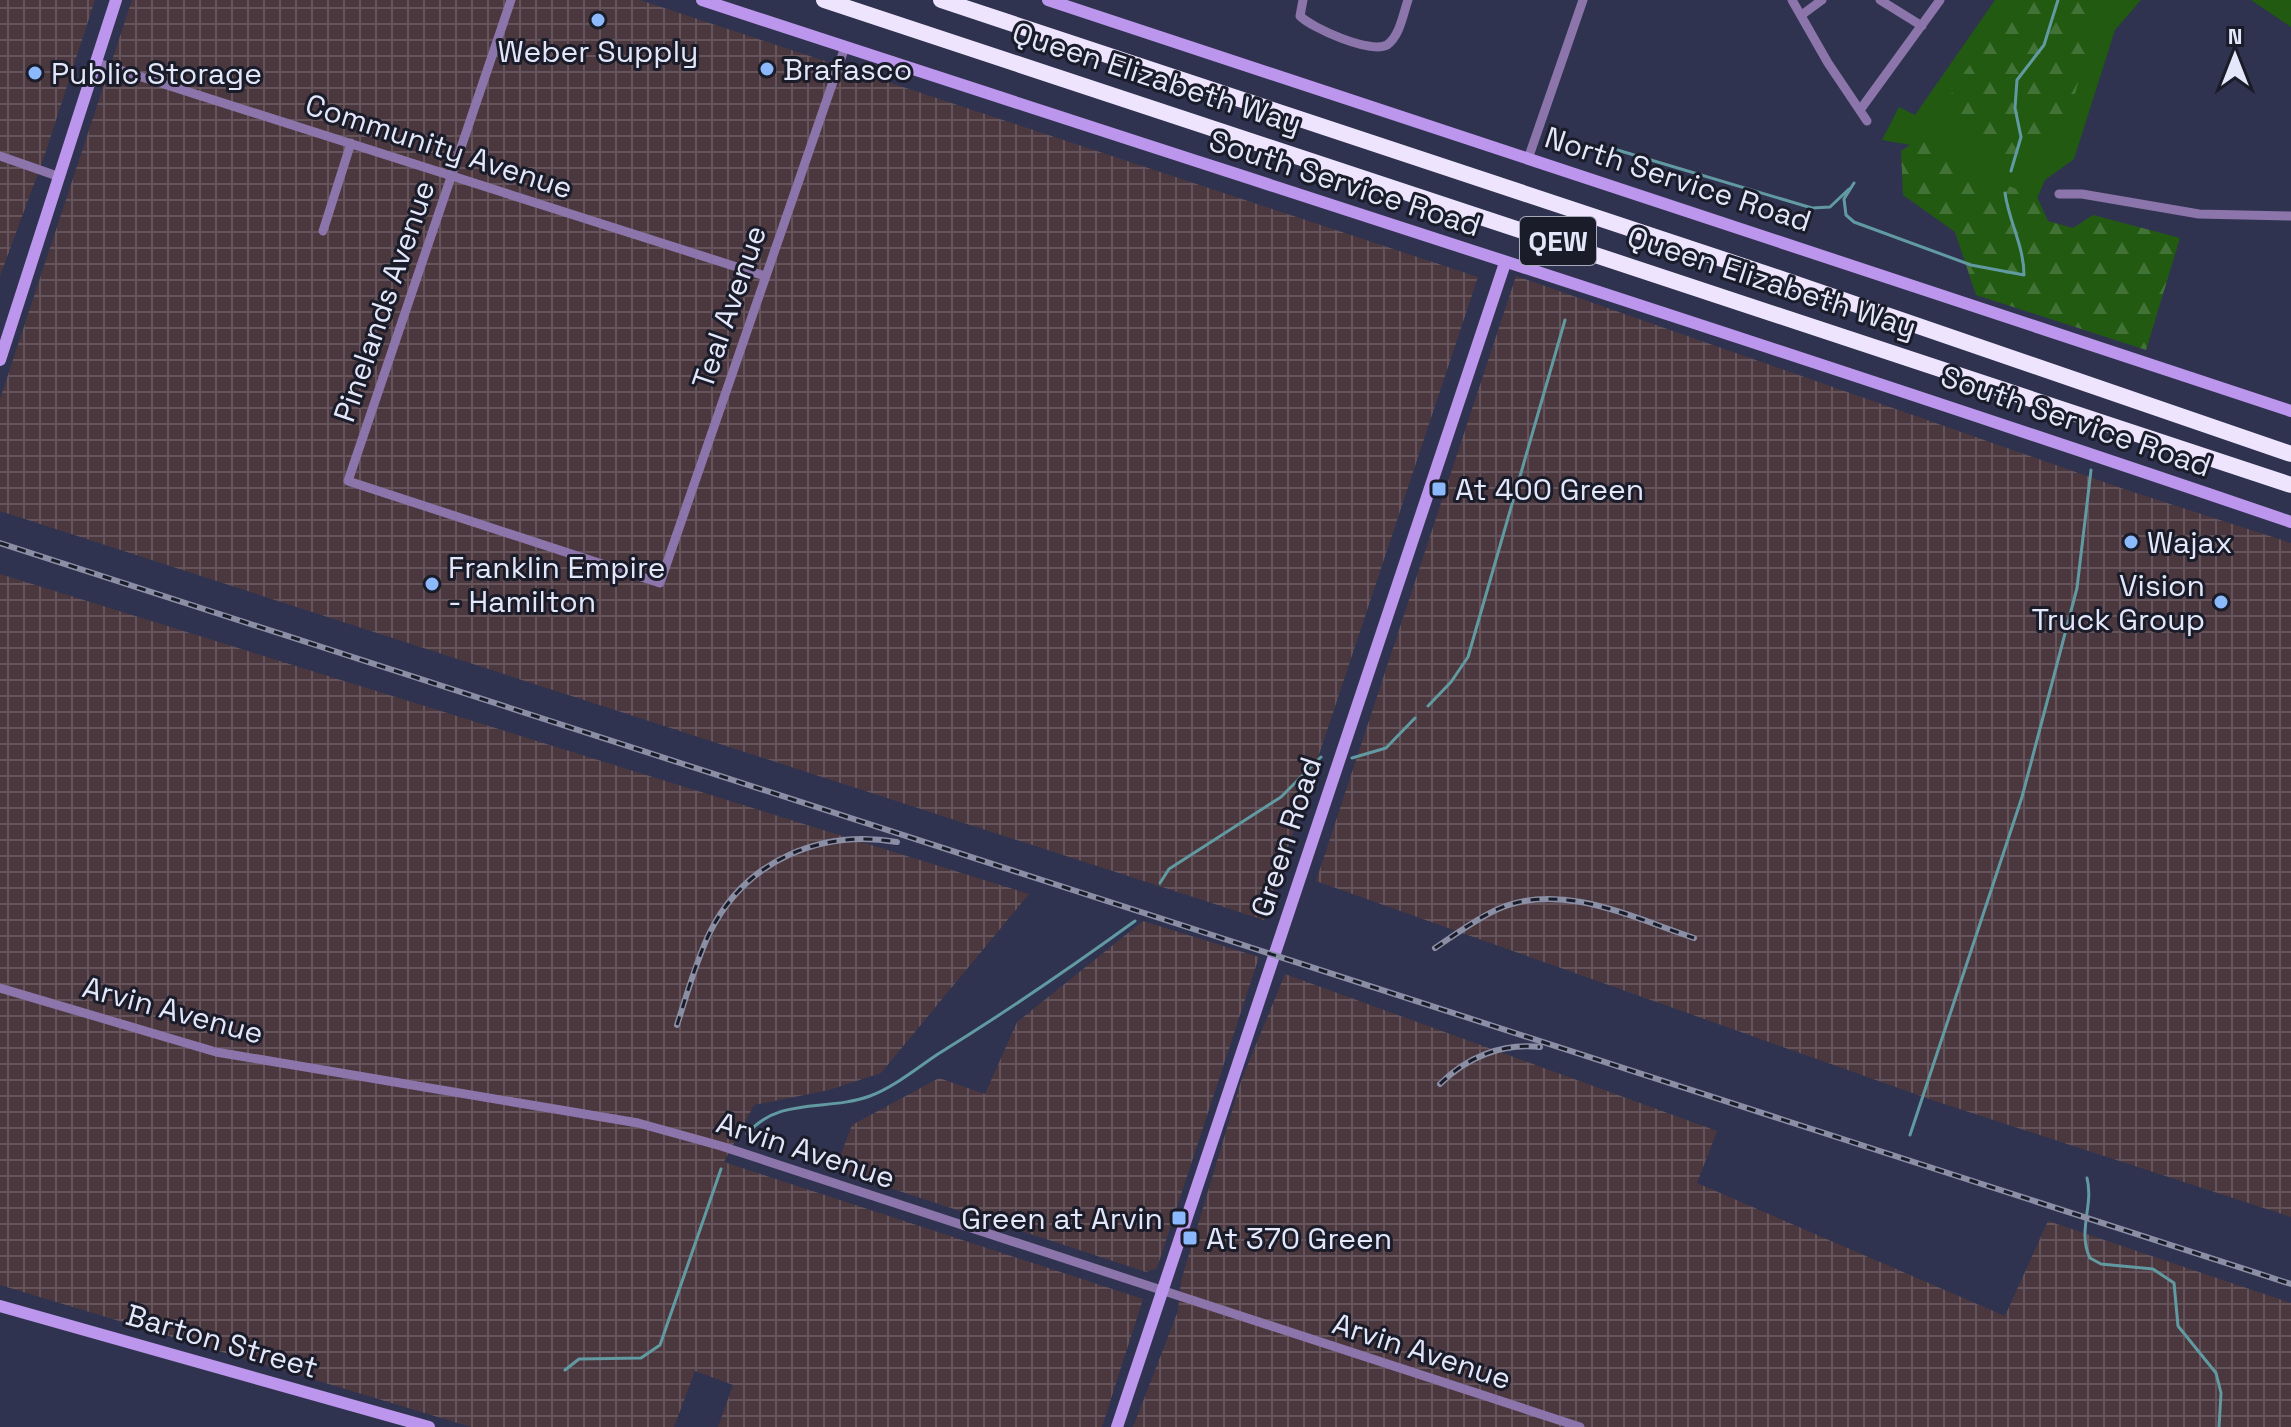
<svg xmlns="http://www.w3.org/2000/svg" width="2291" height="1427" font-family="'Space Grotesk',sans-serif">
	<style>
		.industrial { fill: url(#industrial-grid) }
		.green { fill: #225a12 }
		.forest { fill: url(#forest-firs) }
		.lines { fill: none; stroke-linecap: round; stroke-linejoin: round }
		.stream { stroke: #629aa2; stroke-width: 3 }
		.street { stroke: #8c75aa; stroke-width: 9 }
		.secondary { stroke: #bc96ec; stroke-width: 12 }
		.highway { stroke: #eee4fe; stroke-width: 16 }
		.rail-casing { stroke: #8b8fa5; stroke-width: 6 }
		.rail { stroke: #1a1c29; stroke-width: 3; stroke-dasharray: 9; stroke-linecap: butt }
		.poi-dot { fill: #8cb9fc; stroke: #1a1c29; stroke-width: 3 }
		.labels { text-anchor: middle; dominant-baseline: central; stroke-width: 6; stroke-linejoin: round; paint-order: stroke }
		.shield { fill: #1a1c29; stroke: #a7aabb; stroke-width: 2 }
		.shield-label { font-size: 28px; font-weight: bold; fill: #e3e7f9 }
		.poi-label { font-size: 30px; fill: #e3e7f9; stroke: #1a1c29; text-anchor: start }
		.street-label { font-size: 30px; fill: #e3e7f9; stroke: #1a1c29 }
	</style>
	<defs>
		<pattern id="industrial-grid" width="8" height="8" patternUnits="userSpaceOnUse" patternTransform="scale(2)"><rect width="8" height="8" fill="#4b373e"/><path d="M0 4h8M4 0v8" fill="none" stroke="#65545b"/></pattern>
		<pattern id="forest-firs" width="22" height="20" patternUnits="userSpaceOnUse" patternTransform="scale(2)"><rect width="22" height="20" fill="#225a12"/><path d="M5 1l3.5 6h-7zM16 11l3.5 6h-7z" fill="#427235"/></pattern>
	</defs>
	<rect width="100%" height="100%" fill="#2f334f"/>
	<path class="industrial" d="M0 0H95L43 160 0 276Z
		M132 0H640L1478 277 1264 920 0 511V399Z
		M1516 276 2127 490 2291 543V1217L1935 1101 1316 881Z
		M0 574 1029 894 881 1073 829 1090 754 1105 724 1162 1143 1299 1102 1427H718L733 1385 695 1371 674 1427H471L0 1285Z
		M1143 921 1259 957 1157 1268 1146 1272 835 1170 852 1125 939 1078 985 1094 1017 1022Z
		M1285 974 1717 1131 1697 1183 2005 1316 2048 1221 2291 1303V1427H1133L1178 1311 1181 1281 1241 1081Z"/>
	<path class="green" d="M1995 0H2141L2115 30 2074 159 2045 180 2030 215 1916 146 1882 140 1899 107 1915 115Z
		M2251 0H2291V27Z"/>
	<path class="forest" d="M2019 0H2111C2072 45 2087 133 2029 161L1994 152 1939 116 1960 78Z
		M1919 139 1978 174 2037 197 2048 221 2073 228 2093 215 2180 238 2146 350 1976 295 1955 232 1903 195 1901 151Z"/>
	<g class="lines">
		<path class="stream" d="M1614 149 1812 208 1830 207 1849 189
			M2011 171 2021 137 2015 108 2017 80 2044 45 2058 0
			M1854 183 1844 199 1846 215 1854 222 1971 265 2024 275C2024 246 2009 222 2005 193
			M1428 706 1451 682 1468 657 1565 320
			M1352 758 1386 748 1415 718
			M1160 883 1169 869 1281 797 1321 757
			M747 1134C779 1096 826 1112 870 1096 894 1087 917 1068 938 1054 1006 1012 1070 968 1135 921
			M1910 1135 2022 797 2077 588 2091 470
			M2087 1178C2094 1206 2077 1231 2090 1258L2101 1264 2153 1269 2174 1283 2178 1326 2216 1373 2221 1393 2219 1427
			M565 1370 579 1359 641 1358 660 1345 721 1169"/>
		<path class="street" d="M511 0 348 481 660 583 845 47
			M1303 0 1300 16C1312 28 1370 54 1387 45 1400 36 1403 14 1408 0
			M1792 0 1828 63 1867 121
			M1880 0 1922 26
			M1803 14 1822 0
			M98 63 765 276
			M1860 110 1940 0
			M0 156 60 177
			M1529 156 1583 0
			M2059 194H2082L2199 214 2291 216
			M323 231 351 143
			M0 988 216 1052 638 1123 721 1146 1580 1427"/>
		<path class="secondary" d="M702 0C1232 174 1763 342 2291 522
			M1048 0 2291 411
			M0 360 116 0
			M0 1306 429 1427
			M1117 1427 1505 263"/>
		<path class="highway" d="M824 0 2291 485
			M941 0 1764 273 2291 454"/>
		<defs>
			<path id="rail" d="M0 543 2291 1284
				M1435 948C1456 934 1476 919 1498 909 1562 881 1633 918 1694 938
				M677 1025C687 994 696 961 710 932 746 860 821 829 897 842
				M1440 1084C1467 1057 1502 1043 1540 1047"/>
		</defs>
		<use href="#rail" class="rail-casing"/>
		<use href="#rail" class="rail"/>
	</g>
	<g class="poi-dot">
		<circle cx="598" cy="20" r="8"/>
		<circle cx="767" cy="69" r="8"/>
		<circle cx="35" cy="73" r="8"/>
		<rect x="1431" y="481" width="16" height="16" rx="4"/>
		<circle cx="2131" cy="542" r="8"/>
		<circle cx="432" cy="584" r="8"/>
		<circle cx="2221" cy="602" r="8"/>
		<rect x="1171" y="1210" width="16" height="16" rx="4"/>
		<rect x="1182" y="1230" width="16" height="16" rx="4"/>
	</g>
	<g class="labels">
		<rect class="shield" x="1520" y="217" width="76" height="48" rx="6"/>
		<g class="shield-label">
			<text x="1558" y="241">QEW</text>
		</g>
		<g class="poi-label">
			<text x="598" y="51" text-anchor="middle">Weber Supply</text>
			<text x="783" y="69">Brafasco</text>
			<text x="51" y="73">Public Storage</text>
			<text x="1455" y="489">At 400 Green</text>
			<text x="2147" y="542">Wajax</text>
			<text x="448" y="567">Franklin Empire<tspan x="448" dy="34">- Hamilton</tspan></text>
			<text x="2205" y="585" text-anchor="end">Vision<tspan x="2205" dy="34">Truck Group</tspan></text>
			<text x="1163" y="1218" text-anchor="end">Green at Arvin</text>
			<text x="1206" y="1238">At 370 Green</text>
		</g>
		<g class="street-label">
			<text transform="translate(1157 78) rotate(18)">Queen Elizabeth Way</text>
			<text transform="translate(439 146) rotate(18)">Community Avenue</text>
			<text transform="translate(1678 179) rotate(18)">North Service Road</text>
			<text transform="translate(1345 183) rotate(18)">South Service Road</text>
			<text transform="translate(1772 282) rotate(18)">Queen Elizabeth Way</text>
			<text transform="translate(384 301) rotate(-71)">Pinelands Avenue</text>
			<text transform="translate(729 307) rotate(-71)">Teal Avenue</text>
			<text transform="translate(2076 421) rotate(19)">South Service Road</text>
			<text transform="translate(1286 837) rotate(-72)">Green Road</text>
			<text transform="translate(173 1010) rotate(15)">Arvin Avenue</text>
			<text transform="translate(806 1150) rotate(18)">Arvin Avenue</text>
			<text transform="translate(222 1341) rotate(16)">Barton Street</text>
			<text transform="translate(1422 1351) rotate(18)">Arvin Avenue</text>
		</g>
	</g>
	<g transform="translate(2235 56)" stroke="#1a1c29" stroke-width="6" paint-order="stroke">
	<path d="M0-6L14 30L0 20L-14 30Z" fill="#e3e7f9"/>
	<text y="-12" font-size="22" font-weight="bold" text-anchor="middle" fill="#e3e7f9">N</text>
	</g>
</svg>
